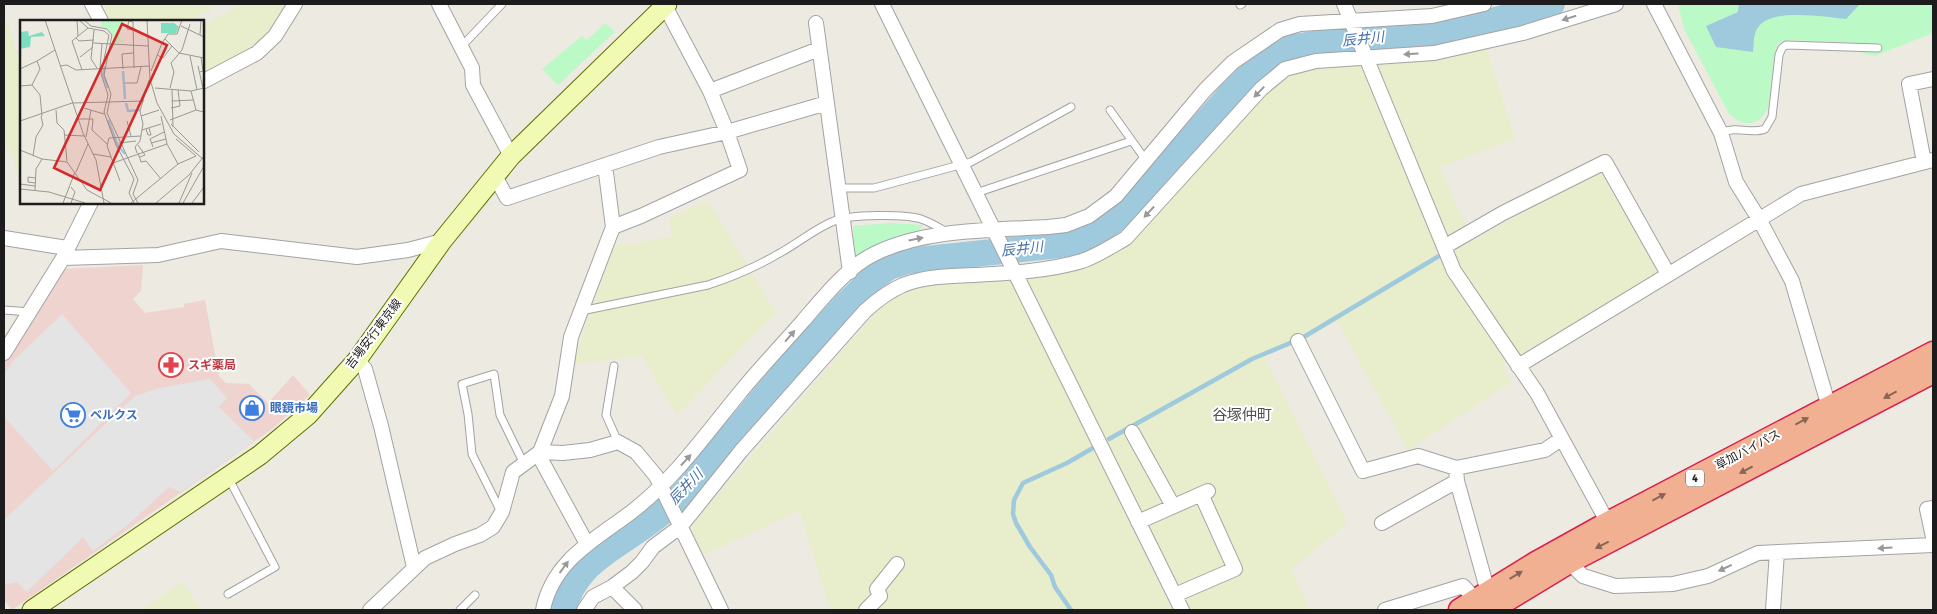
<svg xmlns="http://www.w3.org/2000/svg" width="1937" height="614" font-family="Signika,'Noto Sans JP',sans-serif">
	<style>
		.commercial { fill: #efd3cf }
		.farmland { fill: #e8edcb }
		.park { fill: #bbfac6 }
		.parking { fill: #e4e4e4 }
		.water { fill: #9fc9dd }
		.lines { fill: none; stroke-linecap: round; stroke-linejoin: round }
		.stream { stroke: #9fc9dd; stroke-width: 4.5 }
		.river { stroke: #9fc9dd; stroke-width: 26 }
		.service-casing { stroke: #a3a3a3; stroke-width: 9 }
		.minor-casing { stroke: #a3a3a3; stroke-width: 16 }
		.secondary-casing { stroke: #5d7302; stroke-width: 21 }
		.trunk-casing { stroke: #d9204f; stroke-width: 25 }
		.service { stroke: #fff; stroke-width: 7 }
		.minor { stroke: #fff; stroke-width: 14 }
		.secondary { stroke: #f0fab2; stroke-width: 19 }
		.trunk { stroke: #f2b092; stroke-width: 22 }
		.oneway { fill: #999 }
		.oneway2 { fill: #876657 }
		.labels { text-anchor: middle; dominant-baseline: central; stroke-width: 4; stroke-linejoin: round; paint-order: stroke }
		.shield { fill: #fff; stroke: #606060; stroke-width: 1 }
		.shield-label { font-size: 11px; font-weight: bold; fill: #1c1c1c }
		.street-label { font-size: 12px; fill: #1c1c1c; stroke: #fff }
		.health-label { font-size: 12px; font-weight: bold; fill: #be3a42; stroke: #fff; text-anchor: start }
		.shop-label { font-size: 12px; font-weight: bold; fill: #366cbe; stroke: #fff; text-anchor: start }
		.water-label { font-size: 14px; font-style: italic; fill: #4771ac; stroke: #fff }
		.quarter-label { font-size: 15px; fill: #4f4f4f; stroke: #fff }
		.inset-river { fill: none; stroke: #9fc9dd; stroke-width: 2.5 }
		.inset-road { fill: none; stroke: #999892; stroke-width: 1 }
		.view { fill: #d62828; fill-opacity: 0.15; stroke: #d62828; stroke-width: 2.5 }
		.inset-edge { fill: none; stroke: #1c1c1c; stroke-width: 2.5 }
	</style>
	<rect width="100%" height="100%" fill="#edeae1"/>
	<path class="commercial" d="M143 265 141 291 133 299 145 313 184 307V304L205 300 219 376 226 383 249 384 268 403 293 375 310 395 272 429 12 610 4 600V363L29 326 62 269Z"/>
	<path class="farmland" d="M102 4H208L211 10 189 21H112Z
		M242 4H287L280 18 267 35 253 50 203 74V26Z
		M4 10 21 66V172L17 173 10 146 4 148Z
		M1486 48 1515 139 1439 167 1474 241 1597 169 1603 171 1658 270 1655 277 1502 365 1512 382 1408 450 1337 321 1303 341 1264 357 1348 523 1291 569 1310 610H830L800 511 703 555 693 532 695 521 879 309 897 297 924 286 1111 252 1277 80 1305 66Z
		M708 201 776 313 677 415 642 356 573 364 614 246 672 237 669 217Z
		M182 582 201 610H142Z"/>
	<path class="park" d="M1678 4H1933V33L1875 56 1861 53 1860 43 1790 40 1778 43 1768 108C1759 128 1740 127 1728 112L1684 29Z
		M605 23 615 32 558 85 542 69 582 36 587 40Z
		M891 223 923 225 919 231 878 243 855 256 853 226Z"/>
	<path class="parking" d="M62 314 131 393 53 471 4 417V374L14 360Z
		M210 379 227 398 219 407 254 441 180 492 169 487 129 524 93 551 83 537 27 592 17 582 4 585V520L135 396 159 388Z"/>
	<path class="water" d="M1739 4H1860L1846 19C1826 17 1773 8 1759 26 1753 33 1754 43 1753 52L1716 47 1706 26 1738 12Z"/>
	<g class="lines">
		<path class="stream" d="M1109 439 1252 359 1302 338 1439 256
			M1071 610 1055 587 1051 575 1030 547 1016 523 1013 514 1014 500 1023 483 1067 463 1093 448"/>
		<path class="river" d="M563 610C576 564 608 552 644 526 658 517 671 505 683 494L789 367 847 303 873 278 889 267 907 261 1060 245 1074 243 1091 236 1125 213 1230 95 1259 66 1276 54 1292 47 1342 40 1415 35 1464 29 1552 4"/>
		<defs>
			<path id="service" d="M1240 5 1242 4
				M461 47 502 4
				M1110 110 1145 159
				M1721 133C1738 125 1750 135 1765 129L1772 117 1779 55 1782 48 1786 45 1878 48
				M839 188H874L971 162 1071 107
				M976 193 1131 141
				M4 310 30 312
				M581 311 708 285C732 277 756 267 778 254 797 244 814 229 834 221 850 214 905 214 921 219 930 222 938 227 945 231
				M614 366 606 415 618 442
				M501 512 472 454 468 414 462 384 494 374 500 415 524 464
				M228 594 275 567 228 477
				M460 610 475 595"/>
			<path id="minor" d="M92 4 101 21
				M439 4 472 68 473 85 511 156
				M882 4 1182 610
				M1344 4 1454 271 1537 393 1608 523
				M1654 4 1721 133 1736 182 1759 219 1792 281 1829 407
				M816 23 850 272
				M202 82 257 53 275 36 295 4
				M710 91 819 49
				M1924 162 1909 84 1933 79
				M605 165 613 227
				M495 176 507 198 659 147 727 132 827 103
				M4 238 67 248
				M1444 247 1503 213 1605 162 1668 274
				M63 258 158 255 221 241 357 257 408 250 442 241
				M1298 341 1363 471 1418 456 1456 468 1545 450 1561 439
				M4 353 63 258 91 202
				M357 360 365 369 381 426 414 567
				M1518 366 1801 194 1933 160
				M1132 432 1173 506
				M540 452 562 396 571 337 613 227 641 216 740 170 727 132 710 91 665 6
				M538 454 587 544
				M1456 468 1457 481 1488 592
				M1933 508 1927 509 1933 537
				M1138 522 1208 491
				M1382 523 1457 481
				M1569 562 1583 576 1615 586 1673 584 1708 576 1758 553 1933 545
				M612 587 635 610
				M1175 595 1235 569 1201 494
				M370 610 425 558 455 544 480 535 493 527 502 512 513 472 540 452 563 453 590 450 618 442 636 452 656 476 721 610
				M543 610C553 559 597 539 634 510 676 477 705 435 738 395 758 370 781 346 803 321 822 299 847 267 874 254 923 229 993 230 1048 227L1066 225 1089 216 1116 196 1205 90 1233 62 1280 30 1300 24 1432 16 1484 4
				M584 610 593 597 612 587 632 572 642 562 653 547 681 526 741 451 865 311C876 301 889 291 903 285 926 276 951 276 975 275 1010 273 1048 271 1082 261 1097 256 1112 246 1126 238L1261 89 1285 69 1316 61 1434 53 1523 33 1616 4
				M866 610 880 596 877 589 897 564
				M1385 610 1463 586 1475 599
				M1773 610 1777 552"/>
			<path id="secondary" d="M32 610 260 455 308 415 357 360 442 241 511 156 667 4"/>
			<path id="trunk" d="M1460 610 1536 563 1608 523 1933 353
				M1490 610 1569 562 1933 372"/>
		</defs>
		<use href="#service" class="service-casing"/>
		<use href="#minor" class="minor-casing"/>
		<use href="#secondary" class="secondary-casing"/>
		<use href="#trunk" class="trunk-casing"/>
		<use href="#service" class="service"/>
		<use href="#minor" class="minor"/>
		<use href="#secondary" class="secondary"/>
		<use href="#trunk" class="trunk"/>
	</g>
	<defs><path id="oneway-solid" d="M-6-.8H1V-3.2L6.5 0L1 3.2V.8H-6Z" transform="scale(1.25)"/></defs>
	<g class="oneway">
		<use href="#oneway-solid" transform="translate(1569 18) rotate(163)"/>
		<use href="#oneway-solid" transform="translate(1411 54) rotate(176)"/>
		<use href="#oneway-solid" transform="translate(1259 92) rotate(134)"/>
		<use href="#oneway-solid" transform="translate(1149 212) rotate(133)"/>
		<use href="#oneway-solid" transform="translate(916 239) rotate(-11)"/>
		<use href="#oneway-solid" transform="translate(790 336) rotate(-49)"/>
		<use href="#oneway-solid" transform="translate(686 460) rotate(-47)"/>
		<use href="#oneway-solid" transform="translate(1885 548) rotate(177)"/>
		<use href="#oneway-solid" transform="translate(564 567) rotate(-54)"/>
		<use href="#oneway-solid" transform="translate(1725 568) rotate(155)"/>
	</g>
	<g class="oneway2">
		<use href="#oneway-solid" transform="translate(1890 395) rotate(152)"/>
		<use href="#oneway-solid" transform="translate(1802 421) rotate(-28)"/>
		<use href="#oneway-solid" transform="translate(1746 470) rotate(152)"/>
		<use href="#oneway-solid" transform="translate(1659 497) rotate(-28)"/>
		<use href="#oneway-solid" transform="translate(1602 545) rotate(153)"/>
		<use href="#oneway-solid" transform="translate(1516 575) rotate(-31)"/>
	</g>
	<defs>
		<symbol id="pharmacy-ring" viewBox="-11 -11 22 22"><circle r="9.5" fill="#fff" stroke="#e0444e" stroke-width="1.5"/><path d="M-2-6h4v4h4v4h-4v4h-4v-4h-4v-4h4Z" fill="#e0444e"/></symbol>
		<symbol id="shop-ring" viewBox="-11 -11 22 22"><circle r="9.5" fill="#fff" stroke="#3f7fe0" stroke-width="1.5"/><path d="M-5-2.5h2.3a2.7 3.5 0 0 1 5.4 0H5L5.5 6h-11ZM-1.5-2.5h3a1.5 2.3 0 0 0-3 0Z" fill="#3f7fe0"/></symbol>
		<symbol id="supermarket-ring" viewBox="-11 -11 22 22"><circle r="9.5" fill="#fff" stroke="#3f7fe0" stroke-width="1.5"/><path d="M-6-5.5h2.5l.6 2H6L4.5 2H-2.5L-4.4-4H-6ZM-1.5 3.2a1.3 1.3 0 1 0 .1 0ZM3 3.2a1.3 1.3 0 1 0 .1 0Z" fill="#3f7fe0"/></symbol>
	</defs>
	<g fill-rule="evenodd">
		<use href="#pharmacy-ring" x="157" y="351" width="28" height="28"/>
		<use href="#shop-ring" x="238" y="394" width="28" height="28"/>
		<use href="#supermarket-ring" x="59" y="401" width="28" height="28"/>
	</g>
	<g class="labels">
		<rect class="shield" x="1686" y="469.5" width="18" height="17" rx="4"/>
		<g class="shield-label">
			<text x="1695" y="478">4</text>
		</g>
		<g class="street-label">
			<text transform="translate(374 334) rotate(-53)">吉場安行東京線</text>
			<text transform="translate(1748 450) rotate(-28)">草加バイパス</text>
		</g>
		<g class="health-label">
			<text x="188" y="365">スギ薬局</text>
		</g>
		<g class="shop-label">
			<text x="270" y="408">眼鏡市場</text>
			<text x="90" y="415">ベルクス</text>
		</g>
		<g class="water-label">
			<text transform="translate(1363 39) rotate(-6)">辰井川</text>
			<text transform="translate(1022 249) rotate(-6)">辰井川</text>
			<text transform="translate(686 487) rotate(-46)">辰井川</text>
		</g>
		<g class="quarter-label">
			<text x="1242" y="415">谷塚仲町</text>
		</g>
	</g>
	<g transform="translate(20 20)">
		<rect width="184" height="184" fill="#edeae1"/>
		<path d="M82 0H104L99 17 104 22 92 23 93 15 89 9 81 7Z" fill="#bbfac6"/>
		<path d="M141 3H154L159 7 156 13H141ZM8 11 9 16 22 12 25 16 11 17 10 27 0 29V12Z" fill="#7cdfc2"/>
		<path class="inset-river" d="M85 46 83 55 88 68M103 51 105 79M106 83 108 91 120 90M88 100 98 126 105 134"/>
		<path class="inset-road" d="M25 0 63 113 76 140 84 183M57 0 58 16M59 0 68 8 84 11 89 15 81 54 88 75 84 92 96 125 114 159 109 173 114 183M64 0 71 6 87 9 92 15 84 55 91 74 87 93 118 160 113 174 118 183M109 0 107 9 113 10M127 0 130 59 137 83 154 114 184 140M109 1 113 2 114 48M161 6 184 17M74 10 71 39 77 48M180 15 181 0M56 18 59 21 74 20M145 19 159 33 184 38M73 23 128 26M137 35 143 38 152 26M170 36 177 70M60 37 73 27M17 41 35 30M40 46 47 45 56 50 129 46M178 46 183 68M80 48 82 24M0 49 17 41 20 49 12 65M103 49 102 34 113 33M62 50 52 21 68 8M131 51 142 23 148 14H157L162 0M180 52 183 51 181 37M105 63H117L121 47M0 66 12 65 20 75 22 96M135 68 171 71 184 68M150 68 154 52 151 43 162 30 170 4M152 69 153 107M171 71 176 90 184 92M152 81 173 80M64 88 84 94M151 88 160 86 158 70M36 90 37 103 44 110 47 141M121 96 139 90M141 96 147 124 158 144M58 99H73L72 110 87 124M150 100 176 90M0 101 52 83 124 81M107 101 111 116M151 104 179 132M126 109 128 115H131L129 108M122 110 141 104M44 115 64 116M66 117 71 90M156 119 176 136M99 123 116 121M131 123 146 119M118 125 125 135 120 137M133 127 130 119 144 112M0 130 22 139 47 142 67 170 91 183M117 133 115 127 120 121 123 104 120 91 129 60M118 133 121 142 126 141 141 159M73 134 91 137M13 136 16 117 23 105 21 96M93 143 147 124M56 152 68 124M100 161 87 126 89 118 121 116M15 163 8 162V157L15 158M0 164 15 166M0 169 29 172 65 183M15 171 16 149 22 139M43 183 55 152M51 183 55 172 51 167M111 183 158 144 176 136M136 183 169 155 184 136M159 183 172 153M163 183 184 146M172 183 184 167"/>
		<path class="view" d="M102 4 147 25 80 170 34 148Z"/>
		<rect width="184" height="184" class="inset-edge"/>
	</g>
	<rect width="1937" height="614" fill="none" stroke="#1c1c1c" stroke-width="10"/>
</svg>
